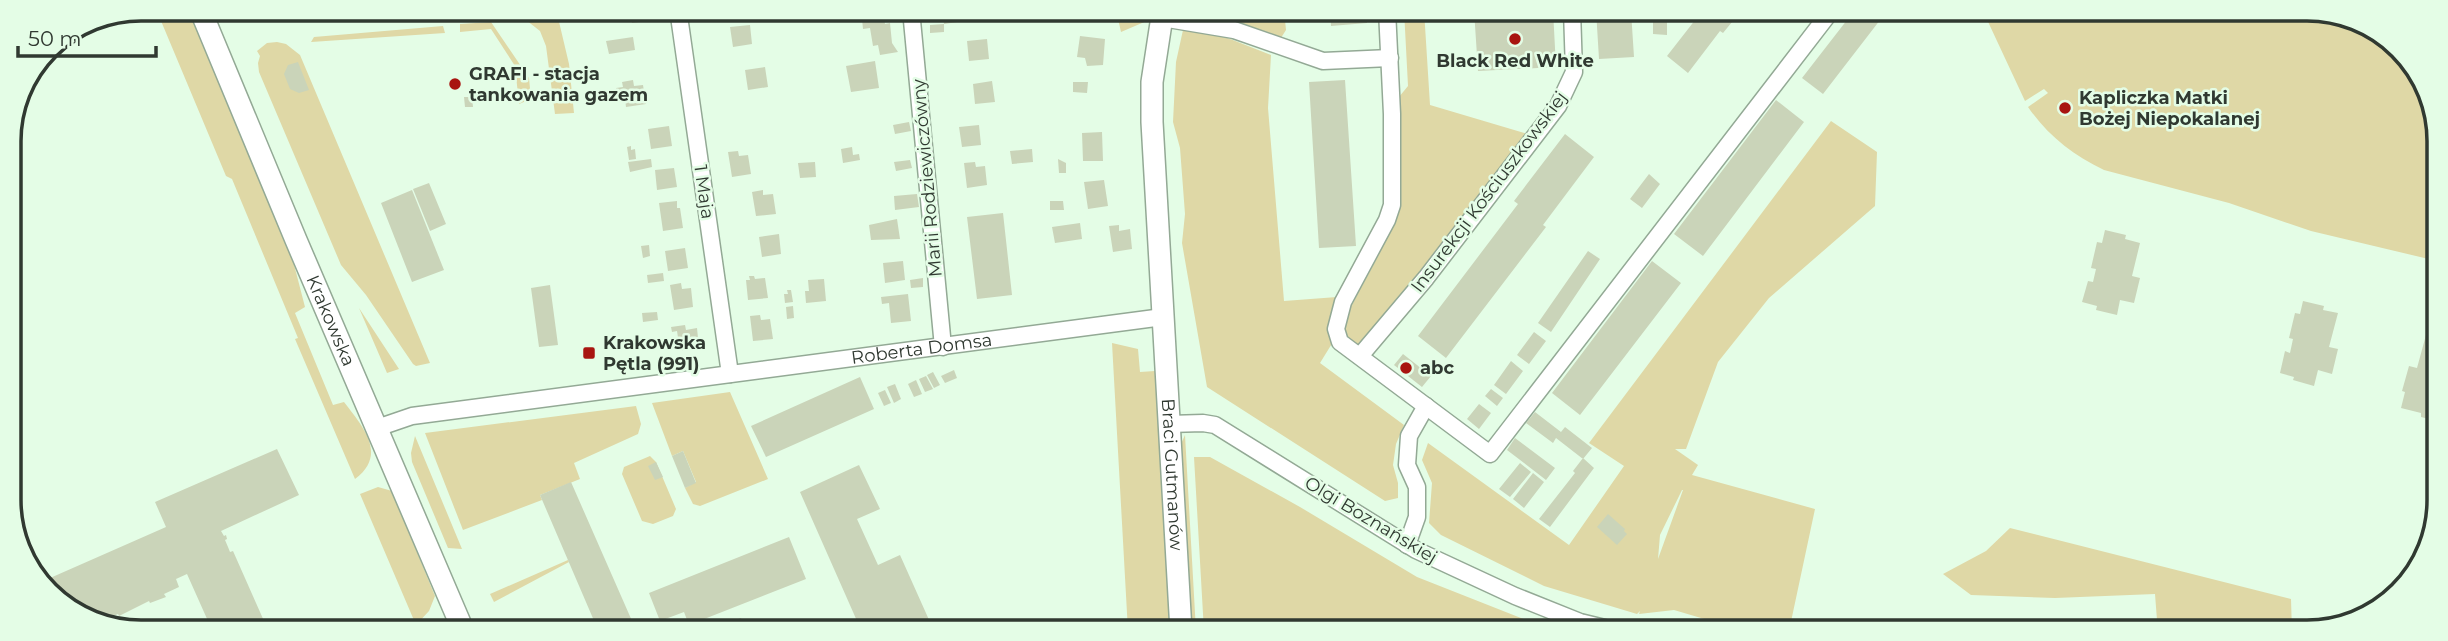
<svg xmlns="http://www.w3.org/2000/svg" width="2448" height="641" font-family="Montserrat,sans-serif">
	<style>
		.green { fill: #dfd8a6; fill-rule: evenodd }
		.building { fill: #cad4b9 }
		.lines { fill: none; stroke-linecap: round; stroke-linejoin: round }
		.minor-casing { stroke: #93a995; stroke-width: 19 }
		.tertiary-casing { stroke: #93a995; stroke-width: 24 }
		.minor { stroke: #fff; stroke-width: 16 }
		.tertiary { stroke: #fff; stroke-width: 21 }
		.poi-dot { fill: #a81510; stroke: #e4fde6; stroke-width: 2.5 }
		.labels { text-anchor: middle; dominant-baseline: central; stroke-width: 5; stroke-linejoin: round; paint-order: stroke }
		.poi-label { font-size: 18px; font-weight: bold; fill: #303931; stroke: #e4fde6; text-anchor: start }
		.street-label { font-size: 18px; fill: #303931; stroke: #e4fde6 }
		.rim { fill: none; stroke: #303931; stroke-width: 3.5 }
	</style>
	<rect width="100%" height="100%" fill="#e4fde6"/>
	<path class="green" d="M156 9H188L290 249 305 307 295 313 333 405 344 402C363 427 388 454 355 479L295 339 298 338 232 179 226 176Z
		M527 9H556L569 64 574 113 555 114 546 46 540 31 526 20 532 12Z
		M1116 10H1152L1149 20 1121 32Z
		M1187 10H1284L1286 30 1279 41 1230 20 1186 14Z
		M1404 10H1424L1430 105 1528 134 1368 340 1357 347 1349 345 1341 329 1320 363 1404 425 1396 444 1393 465 1398 483V498L1385 501 1207 387 1182 243 1185 214 1180 148 1173 122 1176 62 1183 30 1220 35 1271 55 1268 108 1284 301 1337 297 1352 305C1367 275 1387 244 1396 212 1405 181 1399 130 1399 97L1408 86Z
		M1983 11H2333L2401 48 2437 115V261L2311 231 2229 203 2104 170C2073 155 2048 136 2028 107L2048 93 2044 89 2025 101Z
		M491 22 529 78 531 99 519 104 515 66 491 29 460 32V24Z
		M443 26 445 33 311 42 314 37Z
		M277 42 286 44 300 55 430 363 416 366 413 364 366 295 341 265 259 72 258 63 260 56 257 51 267 43Z
		M1831 121 1877 152 1875 206 1769 298 1718 362 1686 449H1675L1698 465 1692 475 1815 509 1789 631H1745L1674 610 1639 614 1640 611 1637 614 1544 586 1441 535 1429 523 1432 483 1422 460 1428 443 1569 545 1624 466 1589 443ZM1682 490H1683L1658 559 1660 535Z
		M359 308 399 369 387 373Z
		M1112 343 1138 349 1140 372 1155 371 1170 631H1128Z
		M730 392 768 479 700 506 693 504 685 488 696 482 683 451 672 456 652 403Z
		M636 406 641 424 638 434 574 463 580 479 540 495 542 500 463 530 425 433Z
		M1185 435 1196 631H1191L1181 444Z
		M415 436 462 549 448 548 412 462 411 453Z
		M650 456 656 462 676 509 673 516 653 524 642 521 622 474 624 467Z
		M1194 457H1210L1300 507 1417 577 1554 631H1204Z
		M378 487 392 491 435 596 429 611 416 625 360 494Z
		M2010 528 2291 599 2292 632H2143L2157 620 2155 594 2055 598 1971 595 1943 574 1986 551Z
		M568 560 569 562 494 602 490 594Z"/>
	<path class="building" d="M630 9H650L652 20 632 23Z
		M942 10H963L964 21 944 24Z
		M1330 10H1367V23L1331 26Z
		M1474 10H1553L1556 67 1478 71Z
		M1596 10 1631 11 1634 57 1599 59Z
		M1708 11H1741L1723 33 1720 31 1688 73 1667 56 1699 15 1702 18Z
		M1854 11H1887L1823 94 1802 78Z
		M884 17 885 24 890 23 892 43 898 52 880 55 878 45 873 46 870 28 863 29 862 19Z
		M1653 21 1667 22V35L1653 34Z
		M944 24V32L930 33V25Z
		M750 25 752 44 733 47 730 27Z
		M1080 36 1105 39 1103 65 1087 66 1085 58 1077 57Z
		M633 37 635 50 609 54 606 41Z
		M987 39 989 59 969 61 967 41Z
		M875 61 879 88 851 92 846 66Z
		M298 62 309 90 299 93 290 89 284 74 288 65Z
		M765 67 768 87 748 90 745 70Z
		M633 80 634 86 643 85 646 104 626 107 625 98 618 99 616 88 623 87 622 82Z
		M1345 80 1356 246 1319 248 1309 82Z
		M992 81 995 102 975 104 973 84Z
		M1073 82H1088L1087 93 1073 92Z
		M508 89 509 99 500 100 499 90Z
		M464 97H472L473 107H465Z
		M1776 100 1804 122 1703 256 1674 234Z
		M909 122 911 131 895 134 893 125Z
		M979 125 981 145 962 147 959 127Z
		M669 126 672 146 651 149 648 129Z
		M1102 132 1103 161H1083L1082 133Z
		M1565 134 1594 157 1543 225 1546 227 1446 358 1418 336 1518 204 1514 201Z
		M631 146V150L635 149 636 159 629 160 627 147Z
		M852 147 853 155 859 154 860 160 843 163 841 149Z
		M1032 149 1033 162 1012 164 1010 151Z
		M738 151 739 156 748 155 751 174 732 177 728 152Z
		M651 159 652 167 630 172 628 162Z
		M1058 159 1066 163V173H1059Z
		M910 160 912 168 896 171 894 162Z
		M815 162 816 177 800 178 798 163Z
		M975 162 976 167 985 166 987 185 967 188 964 163Z
		M674 168 677 187 657 190 655 170Z
		M1649 174 1660 184 1642 208 1630 199Z
		M1104 180 1108 206 1088 209 1084 182Z
		M429 183 446 224 430 231 413 189Z
		M412 190 444 270 412 282 381 203Z
		M763 190V195L773 194 776 214 756 216 752 192Z
		M917 194 919 207 895 210 894 196Z
		M677 201V208H680L683 228 663 231 659 203Z
		M1050 201H1063L1064 210H1050Z
		M1003 213 1012 295 977 299 967 217Z
		M897 219 900 239 871 240 869 225Z
		M1080 223 1082 239 1055 243 1052 227Z
		M1119 225V231L1130 229 1132 249 1113 252 1109 226Z
		M2105 230 2126 235 2125 239 2140 243 2132 276 2140 278 2134 303 2120 300 2117 315 2096 310 2097 306 2082 302 2088 281 2093 282 2096 269 2091 268 2097 242 2102 243Z
		M779 234 781 254 762 257 759 237Z
		M649 245 650 256 643 258 641 246Z
		M685 248 688 268 668 271 665 251Z
		M1588 251 1600 259 1551 332 1538 323Z
		M903 261 905 280 885 283 883 263Z
		M1652 261 1681 283 1580 415 1552 393Z
		M663 273 664 281 648 283 647 275Z
		M749 276H754L755 279 765 278 768 298 748 300 746 280H750Z
		M923 278V287L911 288 910 280Z
		M824 279 826 301 806 303 805 291H809L808 280Z
		M681 283 682 289 691 288 693 307 674 310 670 285Z
		M550 285 558 345 539 347 531 288Z
		M787 290H791L793 302 785 303 784 294H788Z
		M908 294 911 321 891 323 889 303 882 304 881 297Z
		M2303 301 2324 306 2323 310 2338 313 2329 347 2338 349 2332 374 2318 370 2314 386 2293 380 2294 377 2280 373 2285 351 2290 353 2293 339 2289 338 2295 313 2300 314Z
		M793 306 794 318 787 319 786 307Z
		M657 312 658 320 643 322 642 313Z
		M760 315 761 320 770 319 773 339 753 341 750 316Z
		M685 325 686 330 697 328 699 348 680 351 677 331 672 332 671 327Z
		M1534 332 1546 341 1529 364 1517 355Z
		M2426 335 2437 338V421L2421 417V413L2401 408 2405 392 2402 391 2409 366 2417 368Z
		M1403 354 1431 376 1422 387 1394 365Z
		M1511 361 1523 371 1506 394 1494 385Z
		M954 370 957 378 945 383 941 376Z
		M933 372 940 385 934 388 927 375Z
		M926 376 933 389 925 392 919 379Z
		M860 377 874 409 766 457 751 426Z
		M916 380 922 394 914 397 908 384Z
		M895 384 901 399 894 403 887 387Z
		M1491 389 1503 398 1497 406 1485 396Z
		M885 390 891 403 884 406 878 393Z
		M1479 404 1491 413 1479 429 1467 419Z
		M1535 412 1561 432 1565 427 1592 448 1583 459 1556 438 1553 443 1526 423Z
		M1515 438 1555 468 1546 480 1507 450Z
		M277 449 299 495 221 531 224 536 226 535 227 539 225 540 228 547 230 552 233 551 268 630H212L187 574 176 579 179 587 164 594 166 597 150 603 149 601 119 616 118 614 103 620 105 625 48 594 41 582 166 527 155 502Z
		M683 451 696 483 685 488 672 456Z
		M1583 458 1594 468 1550 527 1539 519 1575 473 1573 471Z
		M656 462 663 477 655 480 648 466Z
		M1520 463 1531 472 1510 497 1499 489Z
		M859 465 880 509 857 519 878 565 900 555 934 631 861 630 800 492Z
		M1533 473 1544 482 1524 508 1513 499Z
		M571 482 636 630H598L540 495Z
		M1608 514 1625 529 1624 531 1627 534 1617 545 1597 527Z
		M789 537 806 579 689 625 684 612 660 621 649 593Z
		M741 618 746 630H730L727 623Z"/>
	<g class="lines">
		<defs>
			<g id="minor">
				<path d="M678 9 730 374"/>
				<path d="M911 10 943 347"/>
				<path d="M1387 10 1392 114V205L1387 220 1343 302 1336 329 1340 342 1490 454 1831 11"/>
				<path d="M1162 18 1234 30 1323 61 1390 58"/>
				<path d="M1360 356 1426 278 1558 106 1574 72 1572 10"/>
				<path d="M1169 424 1203 423 1215 425 1416 550 1515 596 1580 622 1617 631"/>
				<path id="s1" d="M377 428 412 416 1163 317"/>
				<path d="M1407 545 1417 517V487L1407 465 1409 436 1426 406"/>
			</g>
			<g id="tertiary">
				<path id="s2" d="M200 9 296 240 463 630"/>
				<path id="s3" d="M1163 10 1152 82V122L1181 631"/>
			</g>
		</defs>
		<use href="#minor" class="minor-casing"/>
		<use href="#tertiary" class="tertiary-casing"/>
		<use href="#minor" class="minor"/>
		<use href="#tertiary" class="tertiary"/>
	</g>
	<g class="poi-dot">
		<circle cx="1515" cy="39" r="7"/>
		<circle cx="455" cy="84" r="7"/>
		<circle cx="2065" cy="108" r="7"/>
		<rect x="582" y="346" width="14" height="14" rx="3.5"/>
		<circle cx="1406" cy="368" r="7"/>
	</g>
	<g class="labels">
		<g class="poi-label">
			<text x="1515" y="61" text-anchor="middle">Black Red White</text>
			<text x="469" y="74">GRAFI - stacja<tspan x="469" dy="21">tankowania gazem</tspan></text>
			<text x="2079" y="98">Kapliczka Matki<tspan x="2079" dy="21">Bożej Niepokalanej</tspan></text>
			<text x="603" y="343">Krakowska<tspan x="603" dy="21">Pętla (991)</tspan></text>
			<text x="1420" y="368">abc</text>
		</g>
		<g class="street-label">
			<text transform="translate(927 178) rotate(-95)">Marii Rodziewiczówny</text>
			<text transform="translate(704 192) rotate(82)">1 Maja</text>
			<text transform="translate(1489 192) rotate(-53)">Insurekcji Kościuszkowskiej</text>
			<text stroke="none"><textPath href="#s2" startOffset="338">Krakowska</textPath></text>
			<text stroke="none"><textPath href="#s1" startOffset="551">Roberta Domsa</textPath></text>
			<text stroke="none"><textPath href="#s3" startOffset="466">Braci Gutmanów</textPath></text>
			<text transform="translate(1371 520) rotate(31)">Olgi Boznańskiej</text>
		</g>
	</g>
	<path d="M0 0H2448V641H0ZM141 21H2307A120 120 0 0 1 2427 141V500A120 120 0 0 1 2307 620H141A120 120 0 0 1 21 500V141A120 120 0 0 1 141 21Z" fill="#e4fde6" fill-rule="evenodd"/>
	<path class="rim" d="M141 21H2307A120 120 0 0 1 2427 141V500A120 120 0 0 1 2307 620H141A120 120 0 0 1 21 500V141A120 120 0 0 1 141 21Z"/>
	<path d="M18 46v10h138v-10" fill="none" stroke="#303931" stroke-width="3.5"/>
	<text x="28" y="46" font-size="21" fill="#303931" stroke="#e4fde6" stroke-width="5" paint-order="stroke">50 m</text>
</svg>
